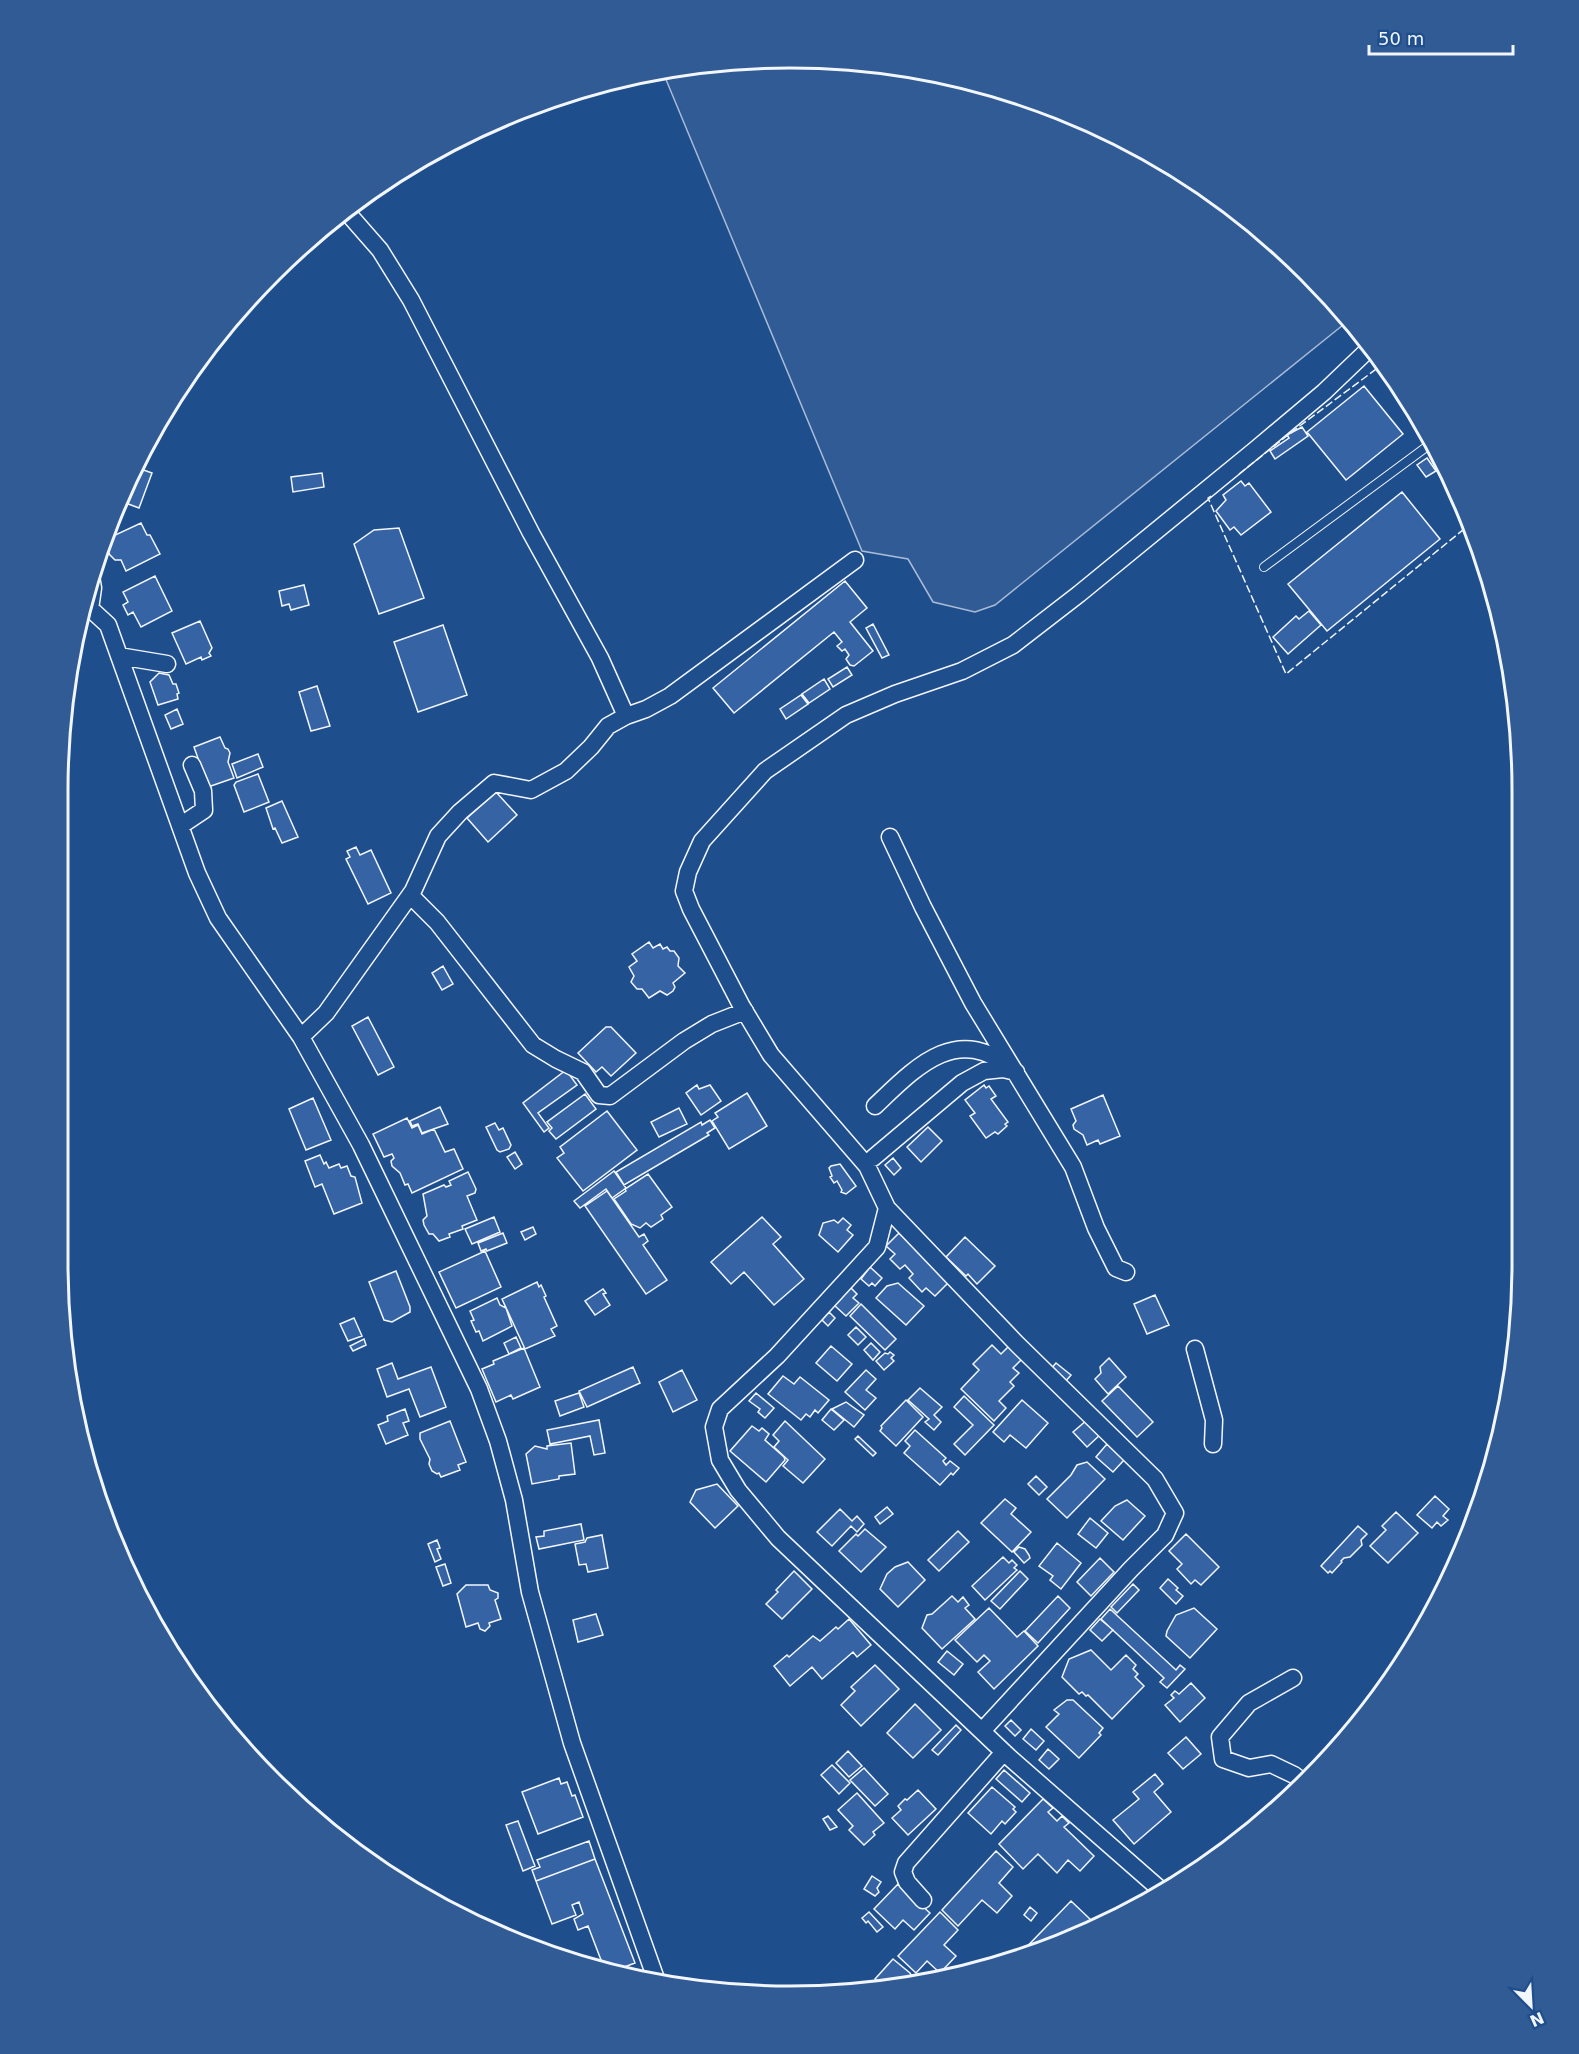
<svg xmlns="http://www.w3.org/2000/svg" width="1579" height="2054" font-family="'DejaVu Sans',sans-serif">
	<style>
		.built { fill: #305b95; stroke: #a8bbd7; stroke-width: 1.5 }
		.building { fill: #3563a3; stroke: #f2f6ff; stroke-width: 1.5 }
		.lines { fill: none; stroke-linecap: round; stroke-linejoin: round }
		.lane-casing { stroke: #f2f6ff; stroke-width: 10 }
		.street-casing { stroke: #f2f6ff; stroke-width: 19 }
		.lane { stroke: #1f4e8c; stroke-width: 8 }
		.street { stroke: #1f4e8c; stroke-width: 16 }
		.fence { stroke: #f2f6ff; stroke-width: 1.5; stroke-dasharray: 8 3; stroke-linecap: butt }
		.rim { fill: none; stroke: #f2f6ff; stroke-width: 3 }
	</style>
	<rect width="100%" height="100%" fill="#1f4e8c"/>
	<path class="built" d="M790 57 933 71 1070 113 1197 181 1308 272 1348 321 995 605 975 612 933 602 908 559 862 551 662 70Z"/>
	<path class="building" d="M1364 386 1403 434 1346 480 1307 432Z
		M1302 427 1308 436 1275 459 1270 451 1289 438 1287 435Z
		M1427 458 1436 471 1426 477 1417 465Z
		M135 467 152 473 139 508 123 502Z
		M322 473 324 487 293 492 291 477Z
		M1241 481 1245 486 1249 483 1271 512 1241 535 1234 527 1230 530 1216 511 1226 500 1223 495Z
		M1402 492 1440 539 1327 631 1288 584Z
		M141 523 147 535H150L160 554 126 571 121 560H115L110 555 107 549 108 542 113 536Z
		M399 528 424 598 379 614 354 544 374 530Z
		M155 576 172 611 141 627 133 612 128 615 123 605 128 602 123 592Z
		M845 581 867 608 850 622 873 651 854 666 850 665 846 659 849 655 845 649 842 651 837 646 842 642 834 632 734 713 713 688Z
		M304 585 309 605 291 610 289 604 282 606 279 591Z
		M1309 611 1321 625 1288 654 1273 637 1296 616 1299 619Z
		M200 621 212 648 209 653 211 656 202 660 201 657 186 664 172 633Z
		M873 624 889 655 882 658 866 628Z
		M443 625 467 695 418 712 394 642Z
		M847 667 852 675 833 687 828 679Z
		M159 673 169 675 173 684H176L179 693 177 694 178 699 158 705 150 682Z
		M824 679 830 689 809 703 802 694Z
		M317 686 330 726 311 731 299 692Z
		M801 695 808 704 786 719 780 709Z
		M177 709 183 724 171 729 165 715Z
		M220 737 225 748 228 749 230 753 228 762 234 778 208 787 194 747Z
		M258 754 263 767 237 778 232 764Z
		M258 774 269 802 244 812 234 785 236 782Z
		M496 792 517 815 488 842 467 818Z
		M282 801 298 837 282 843 275 828 273 829 266 808Z
		M356 847 360 855 371 850 391 893 368 904 346 859 350 857 347 851Z
		M649 942 653 948 660 944 663 949 667 947 670 951H674L679 958 678 966 685 973 673 983 675 987 673 991 667 995 660 991 649 998 642 989H637L631 982 634 976 629 967 637 961 632 954Z
		M443 966 453 984 442 990 432 973Z
		M368 1017 394 1067 378 1075 352 1026Z
		M606 1027H611L636 1053 611 1076 602 1067 596 1072 578 1053Z
		M566 1070 577 1085 538 1113 549 1128 544 1132 523 1103Z
		M697 1085 699 1089 710 1085 721 1101 701 1115 686 1093Z
		M984 1085 986 1088 989 1086 996 1096 991 1099 1008 1122 1005 1124 1007 1126 998 1134 995 1132 986 1138 970 1116 975 1113 965 1100Z
		M747 1093 767 1126 729 1149 712 1121 718 1117 715 1113Z
		M585 1094 596 1109 556 1139 549 1131 552 1128 547 1122Z
		M1103 1095 1120 1136 1100 1144 1098 1140 1087 1145 1083 1135 1074 1129 1073 1125 1076 1121 1071 1109Z
		M313 1098 331 1140 306 1150 289 1109Z
		M440 1107 448 1124 422 1133 418 1124 412 1126 410 1121Z
		M679 1108 687 1124 659 1137 651 1122Z
		M607 1111 637 1150 583 1191 557 1158 564 1153 560 1147Z
		M407 1118 412 1128 418 1125 422 1134 434 1129 445 1152 454 1149 463 1169 412 1193 408 1184 405 1185 400 1173 392 1166 391 1161 394 1158 392 1154 384 1157 373 1134Z
		M710 1120 715 1128 707 1133 709 1135 624 1185 616 1172 701 1122 702 1125Z
		M495 1123 499 1130 503 1128 511 1145 509 1149 500 1152 497 1150 486 1127Z
		M928 1127 942 1141 921 1162 907 1147Z
		M515 1152 522 1164 515 1169 507 1157Z
		M320 1155 324 1164 326 1162 329 1168 339 1164 341 1168 347 1166 351 1176 355 1177 362 1203 334 1214 322 1184 315 1187 305 1161Z
		M893 1158 901 1168 894 1175 885 1165Z
		M840 1164 856 1186 846 1194 841 1192 842 1190 837 1181 834 1183 830 1177 832 1176 829 1168 831 1166Z
		M614 1171 626 1188 612 1198 606 1189 580 1208 574 1201Z
		M468 1172 476 1189 475 1193 467 1196 477 1220 462 1226 463 1229 449 1234 450 1237 439 1241 433 1234H429L424 1225 423 1220 427 1216 423 1194 444 1185 446 1187 451 1185 449 1181Z
		M648 1174 672 1207 661 1215 663 1219 651 1227 646 1223 640 1228 631 1224 614 1199 626 1191 625 1189Z
		M607 1191 639 1237 644 1234 648 1241 643 1245 667 1280 646 1294 585 1206Z
		M494 1217 500 1232 472 1244 465 1229Z
		M762 1217 781 1237 773 1244 804 1279 774 1305 744 1272 731 1284 711 1262Z
		M843 1218 851 1225 847 1230 853 1235 838 1252 819 1235 823 1223 834 1220 838 1223Z
		M533 1227 536 1234 525 1240 521 1232Z
		M503 1233 507 1243 487 1251 486 1249 481 1251 478 1243Z
		M899 1233 948 1283 935 1296 926 1288 922 1292 909 1278 913 1274 905 1265 900 1269 890 1259 895 1254 886 1246Z
		M965 1237 995 1266 977 1284 968 1274 966 1276 946 1257Z
		M485 1251 501 1287 456 1308 439 1272Z
		M870 1267 882 1278 875 1286 872 1283 869 1286 861 1279Z
		M396 1271 410 1307V1312L392 1322 384 1320 369 1282Z
		M537 1282 539 1287 541 1285 546 1296 544 1297 557 1326 551 1329 555 1336 525 1349 502 1299Z
		M898 1283 924 1306 906 1325 876 1298 887 1286Z
		M850 1287 857 1294 853 1298 859 1303 846 1316 834 1305Z
		M603 1289 606 1293 603 1294 610 1305 595 1315 585 1301Z
		M1155 1295 1169 1325 1147 1334 1134 1304Z
		M497 1298 500 1305 506 1308 512 1326 483 1341 479 1331 476 1332 471 1321 474 1320 470 1311Z
		M861 1304 896 1339 885 1350 850 1316Z
		M829 1312 835 1318 828 1326 822 1320Z
		M354 1318 362 1336 348 1341 340 1324Z
		M856 1327 866 1337 858 1345 848 1335Z
		M516 1337 521 1348 509 1354 504 1343Z
		M364 1339 366 1345 353 1351 350 1346Z
		M871 1343 880 1352 873 1360 864 1350Z
		M992 1345 1001 1354 1009 1346 1022 1359 1013 1368 1019 1373 1010 1382 1014 1386 999 1401 1006 1408 994 1421 961 1389 979 1370 973 1364Z
		M831 1346 852 1364 837 1381 816 1363Z
		M524 1348 540 1387 513 1399 511 1395 496 1402 482 1369 494 1364 493 1361Z
		M890 1352 894 1355 891 1358 894 1361 884 1370 876 1361 885 1353 888 1354Z
		M1109 1358 1126 1377 1108 1394 1095 1379 1101 1373 1100 1367Z
		M392 1363 398 1379 431 1367 446 1407 420 1417 409 1389 387 1397 377 1369Z
		M1056 1363 1071 1375 1065 1382 1050 1370Z
		M633 1367 640 1383 587 1407 579 1391Z
		M682 1370 697 1400 673 1412 659 1382Z
		M866 1370 876 1379 866 1390 876 1398 865 1410 845 1392Z
		M783 1376 794 1384 800 1377 829 1400 818 1413 815 1410 810 1417 806 1414 801 1420 768 1394Z
		M1118 1386 1153 1422 1137 1437 1102 1401Z
		M920 1388 942 1407 934 1415 941 1422 934 1430 925 1422 929 1419 908 1400Z
		M579 1393 584 1407 560 1416 555 1401Z
		M756 1393 774 1408 765 1418 758 1412 760 1409 749 1401Z
		M964 1396 994 1425 965 1455 954 1444 973 1425 954 1407Z
		M906 1400 923 1417 896 1446 880 1431 882 1428 881 1426Z
		M1022 1400 1048 1423 1026 1448 1010 1435 1004 1442 993 1432Z
		M846 1402 864 1415 854 1427 832 1409Z
		M405 1409 409 1421 403 1423 408 1435 386 1444 378 1425 388 1421 387 1416Z
		M831 1409 844 1420 834 1430 822 1420Z
		M599 1420 605 1453 594 1455 590 1436 550 1444 547 1430Z
		M1087 1420 1101 1434 1087 1447 1073 1432Z
		M450 1421 466 1462 458 1465 460 1470 441 1477 439 1473 437 1474 432 1471 429 1464 430 1459 420 1439V1433Z
		M785 1421 825 1459 803 1483 783 1466 788 1460 774 1447 779 1441 773 1435Z
		M752 1426 759 1431 762 1428 769 1434 765 1440 784 1457 785 1460 766 1482 730 1451Z
		M915 1430 946 1458 943 1461 946 1465 950 1461 959 1468 953 1475 951 1473 940 1485 904 1453 910 1446 905 1441Z
		M858 1436 876 1453 873 1456 855 1439Z
		M571 1443 575 1474 559 1476V1479L532 1484 526 1454 535 1446 547 1449V1446Z
		M1107 1444 1124 1460 1113 1472 1096 1457Z
		M1087 1462 1105 1479 1067 1518 1047 1499 1071 1475 1077 1465Z
		M1036 1476 1047 1487 1039 1495 1028 1484Z
		M717 1484 738 1506 715 1528 690 1502 696 1490Z
		M1435 1496 1449 1509 1443 1516 1448 1520 1441 1526 1437 1522 1432 1528 1417 1515Z
		M1005 1499 1016 1508 1011 1514 1031 1532 1012 1552 981 1523Z
		M1127 1500 1145 1516 1123 1540 1101 1521 1115 1506Z
		M887 1507 893 1514 880 1524 875 1517Z
		M840 1509 852 1521 857 1516 864 1524 857 1532 851 1526 832 1546 817 1532Z
		M1396 1512 1418 1533 1388 1563 1370 1546 1386 1530 1382 1526Z
		M1090 1518 1108 1533 1096 1548 1078 1534Z
		M581 1524 584 1540 539 1549 536 1537 544 1536V1531Z
		M1358 1526 1367 1534 1361 1540 1362 1545 1350 1557 1344 1558 1341 1561 1342 1562 1332 1573 1330 1571 1328 1573 1321 1566Z
		M865 1529 886 1547 861 1572 839 1551 856 1534 858 1536Z
		M958 1531 969 1542 939 1571 928 1560Z
		M1186 1534 1219 1567 1201 1585 1195 1580 1191 1584 1177 1569 1182 1564 1169 1551Z
		M602 1535 608 1568 588 1572 586 1564 579 1565 575 1544 585 1542 587 1538Z
		M437 1540 440 1548 437 1549 441 1559 435 1562 428 1544Z
		M1057 1543 1081 1563 1061 1589 1050 1580 1053 1576 1039 1566Z
		M1019 1547 1025 1549 1029 1555 1030 1558 1024 1563 1014 1552Z
		M1003 1557 1009 1563 1012 1560 1017 1565 1014 1568 1017 1570 985 1600 972 1586Z
		M1100 1558 1114 1572 1091 1596 1077 1582Z
		M908 1562 925 1580 898 1607 880 1589 887 1574 895 1567Z
		M445 1564 451 1583 443 1586 436 1567Z
		M794 1571 812 1589 782 1619 766 1604 778 1592 776 1590Z
		M1020 1571 1028 1579 1000 1609 991 1601Z
		M1168 1579 1178 1588 1176 1590 1183 1596 1176 1604 1160 1588Z
		M1133 1584 1139 1590 1117 1613 1111 1607Z
		M466 1585H488L490 1590 498 1593V1598L495 1600 501 1619 489 1623 490 1626 485 1631 480 1629 478 1623 466 1627 457 1594Z
		M952 1596 958 1602 963 1597 969 1605 965 1608 975 1619 942 1649 922 1628 927 1615 932 1614Z
		M1058 1596 1070 1608 1038 1643 1025 1631Z
		M989 1608 1017 1637 1024 1631 1038 1646 994 1689 978 1672 990 1661 984 1655 977 1662 955 1640Z
		M1194 1608 1217 1629 1190 1658 1166 1636 1167 1631 1176 1615Z
		M1110 1609 1176 1670 1180 1665 1185 1669 1167 1688 1160 1682 1164 1678 1101 1619Z
		M596 1614 603 1635 578 1642 573 1620Z
		M849 1619 871 1645 857 1657 853 1652 822 1679 812 1667 790 1686 774 1666 787 1655 789 1657 813 1636 820 1641 836 1627 838 1629Z
		M1100 1619 1113 1630 1102 1641 1090 1630Z
		M1091 1650 1111 1670 1126 1655 1136 1665 1133 1669 1138 1674 1135 1677 1144 1686 1112 1719 1088 1695 1086 1696 1082 1692 1079 1694 1062 1677 1069 1659Z
		M947 1651 963 1664 954 1675 938 1662Z
		M875 1665 899 1689 861 1726 841 1705 855 1691 851 1687Z
		M1191 1683 1205 1698 1180 1722 1165 1705 1174 1698 1171 1695 1175 1691 1179 1694Z
		M1067 1700H1073L1103 1728 1099 1733 1101 1735 1079 1758 1046 1727 1059 1714 1054 1710Z
		M915 1704 941 1730 913 1758 887 1733Z
		M1011 1720 1021 1730 1015 1736 1005 1726Z
		M956 1725 961 1730 938 1755 932 1750Z
		M1031 1729 1044 1741 1036 1750 1023 1739Z
		M1186 1737 1201 1754 1183 1769 1168 1753Z
		M1048 1749 1059 1759 1049 1769 1039 1760Z
		M848 1751 862 1766 849 1777 836 1763Z
		M832 1765 850 1783 839 1794 821 1775Z
		M864 1768 888 1794 875 1806 850 1780Z
		M1004 1770 1030 1793 1022 1802 996 1779Z
		M1155 1774 1163 1784 1154 1792 1171 1812 1134 1844 1113 1820 1139 1799 1133 1792Z
		M559 1778 561 1784 567 1782 572 1796 575 1795 583 1817 538 1834 522 1792Z
		M992 1787 1015 1807 1013 1809 1016 1812 1005 1824 1002 1821 991 1834 968 1813Z
		M918 1790 936 1809 908 1835 892 1818 901 1810 898 1806 905 1799 907 1800Z
		M857 1793 884 1823 873 1832 875 1835 864 1845 849 1830 853 1826 838 1810Z
		M1043 1799 1053 1808 1048 1812 1057 1821 1062 1816 1069 1823 1064 1827 1094 1856 1080 1871 1068 1860 1057 1873 1038 1854 1023 1869 999 1844Z
		M828 1816 837 1827 830 1830 823 1819Z
		M518 1821 535 1866 523 1871 506 1825Z
		M589 1841 595 1859 536 1881 532 1870 540 1867 537 1860Z
		M996 1851 1013 1867 999 1883 1012 1896 997 1913 982 1900 958 1926 942 1910Z
		M595 1859 635 1963 608 1973H606L588 1926 578 1930 574 1919 583 1914 579 1902 572 1905 576 1915 552 1924 536 1881Z
		M872 1876 881 1882 877 1888 879 1892 875 1896 864 1889Z
		M898 1884 930 1913 914 1930 903 1920 895 1929 874 1909Z
		M1071 1901 1091 1920 1083 1930 1025 1958 1013 1961Z
		M1030 1907 1037 1913 1031 1921 1024 1915Z
		M869 1912 883 1927 877 1932 868 1921 866 1923 862 1918Z
		M940 1912 958 1930 944 1945 956 1956 940 1973 927 1961 916 1973 898 1956Z
		M893 1959 910 1973 913 1978 910 1985 885 1988 875 1979Z"/>
	<g class="lines">
		<defs>
			<path id="lane" d="M1264 567 1429 445"/>
			<path id="street" d="M345 210 380 250 411 300 531 533 600 658 626 716
				M82 601 108 625 197 873 218 918 301 1037 361 1145 479 1389 498 1441 514 1500 530 1592 572 1743 656 1979
				M90 609 93 588 91 576
				M119 656 167 664
				M180 826 204 810 203 791 192 765
				M890 837 923 907 973 1003 1073 1167 1096 1228 1116 1268 1126 1272
				M410 895 437 922 533 1045 556 1059 583 1072 599 1095 610 1096 684 1041 712 1024 745 1011
				M301 1037 326 1013 413 891 438 836 460 812 494 783 531 790 566 771 591 747 608 726 626 716 646 709 670 696 855 560
				M875 1106C915 1068 956 1023 1011 1068
				M873 1158 962 1083 984 1071 1003 1069 1016 1072
				M887 1208 877 1247 777 1356 720 1409 714 1427 720 1460 738 1490 778 1538 1009 1757 1162 1891
				M1195 1349 1214 1420 1213 1444
				M1293 1678 1249 1703 1220 1737 1223 1759 1249 1768 1271 1764 1294 1775 1306 1784
				M982 1731 1131 1569 1165 1535 1175 1513 1155 1479 1017 1344 887 1208 867 1166 771 1055 741 1005 691 909 684 891 688 872 702 841 765 771 846 715 895 694 962 671 1013 645 1079 594 1255 450 1324 392 1370 348
				M923 1900 907 1882 903 1872 906 1863 1004 1752"/>
		</defs>
		<use href="#lane" class="lane-casing"/>
		<use href="#street" class="street-casing"/>
		<use href="#lane" class="lane"/>
		<use href="#street" class="street"/>
		<path class="fence" d="M1393 376 1424 438
			M1431 453 1457 501
			M1239 474 1293 431 1383 364
			M1211 496 1208 498 1286 674 1469 525"/>
	</g>
	<path d="M0 0H1579V2054H0ZM790 68H790A722 722 0 0 1 1512 790V1264A722 722 0 0 1 790 1986H790A722 722 0 0 1 68 1264V790A722 722 0 0 1 790 68Z" fill="#305b95" fill-rule="evenodd"/>
	<path class="rim" d="M790 68H790A722 722 0 0 1 1512 790V1264A722 722 0 0 1 790 1986H790A722 722 0 0 1 68 1264V790A722 722 0 0 1 790 68Z"/>
	<g transform="translate(1531 2006) rotate(156)" stroke="#1f4e8c" stroke-width="4.5" paint-order="stroke">
	<path d="M0-4.5L10 22L0 15L-10 22Z" fill="#f2f6ff"/>
	<text y="-9" font-size="16" font-weight="bold" text-anchor="middle" fill="#f2f6ff">N</text>
	</g>
	<path d="M1369 45v9h144v-9" fill="none" stroke="#f2f6ff" stroke-width="3"/>
	<text x="1378" y="45" font-size="18" fill="#f2f6ff" stroke="#1f4e8c" stroke-width="4.5" paint-order="stroke">50 m</text>
</svg>
